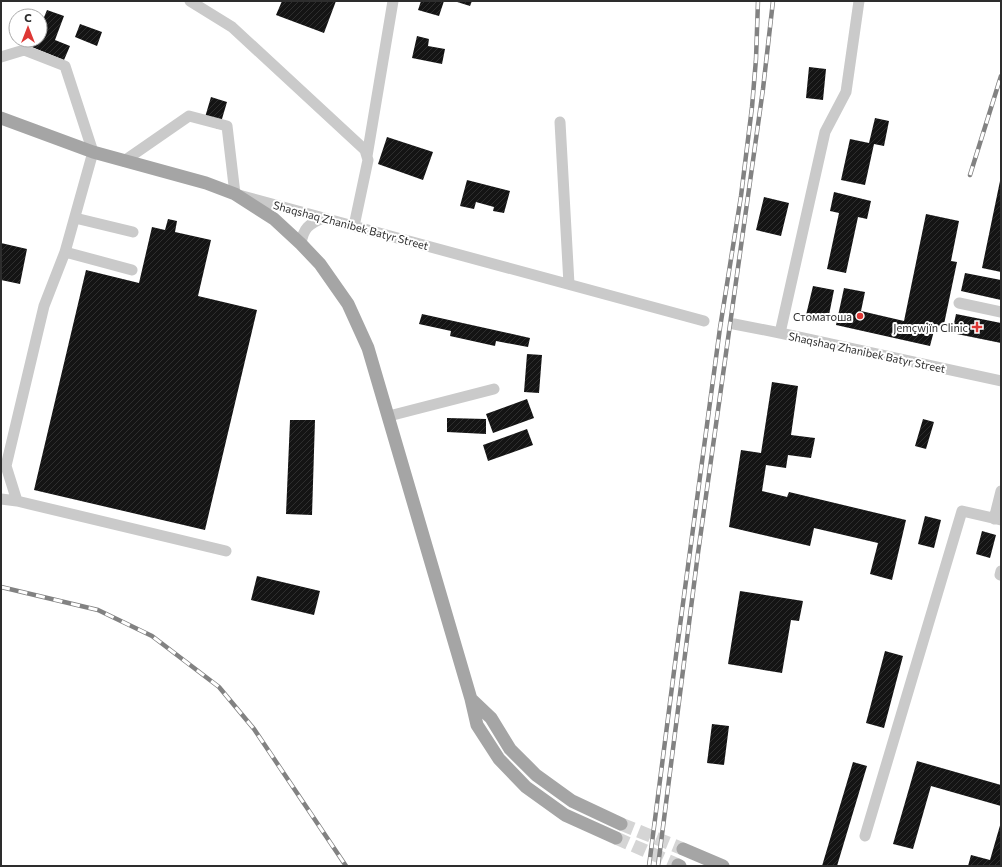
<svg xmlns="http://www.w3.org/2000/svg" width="1002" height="867" font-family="Commissioner,sans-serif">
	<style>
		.building { fill: url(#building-hatch) }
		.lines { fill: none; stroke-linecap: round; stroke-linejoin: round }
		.major-tunnel { stroke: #d5d5d5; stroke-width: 13; stroke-dasharray: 13 6; stroke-linecap: butt }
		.minor { stroke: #cacaca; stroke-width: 11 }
		.major { stroke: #a5a5a5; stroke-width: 13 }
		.rail-casing { stroke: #828282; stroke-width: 4.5 }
		.rail { stroke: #fff; stroke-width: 3; stroke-dasharray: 9; stroke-linecap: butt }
		.poi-dot { fill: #de3835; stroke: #fff; stroke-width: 1.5 }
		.labels { text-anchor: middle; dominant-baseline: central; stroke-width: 4; stroke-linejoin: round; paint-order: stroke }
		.street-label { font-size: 11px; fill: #2d2d2d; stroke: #fff }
		.poi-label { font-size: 11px; fill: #2d2d2d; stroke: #fff; text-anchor: end }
	</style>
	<defs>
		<pattern id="building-hatch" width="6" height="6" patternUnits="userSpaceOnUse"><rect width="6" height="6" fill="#141414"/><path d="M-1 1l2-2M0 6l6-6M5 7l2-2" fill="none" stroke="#2e2e2e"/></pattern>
	</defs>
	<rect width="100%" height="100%" fill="#fff"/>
	<path class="building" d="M282 1H336L324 33 276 15Z
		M421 1H444L439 16 418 10Z
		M454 1H472L470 6Z
		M47 10 64 16 55 40 70 46 64 60 12 39 16 29V40H40V27Z
		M80 24 102 32 97 46 75 37Z
		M417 36 429 39 428 46 445 49 442 64 412 58Z
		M809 67 826 69 823 100 806 98Z
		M211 97 227 102 219 129 203 124Z
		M875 118 889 121 884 146 874 144 865 185 841 180 850 139 869 143Z
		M387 137 433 152 423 180 378 164Z
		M467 180 510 191 504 213 493 211 494 207 476 202 474 209 460 206Z
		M1000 181H1001V272L982 268Z
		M834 192 871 201 867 219 858 217 846 273 827 269 839 213 830 211Z
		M764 197 789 203 781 236 756 230Z
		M926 214 959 221 951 261 957 262 943 329 935 327 930 346 836 325 844 288 865 292 861 311 904 321Z
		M168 219 177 221 175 232 211 240 198 296 257 310 205 530 34 490 86 270 139 283 152 227 165 230Z
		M1 243 27 249 20 284 1 280Z
		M965 273 1001 280V300L961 291Z
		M813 286 834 290 828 320 806 315Z
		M422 314 530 338 528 347 496 341 495 346 450 336 451 331 419 324Z
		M956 314 1001 323V343L952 333Z
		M527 354 542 355 539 393 524 392Z
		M772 382 798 386 791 435 815 438 811 458 788 455 786 468 766 465 762 491 787 497 789 492 906 520 892 580 870 574 878 543 814 528 810 546 729 527 741 450 761 453Z
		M527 399 534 418 493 433 486 414Z
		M447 418 486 419V434L447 432Z
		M923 419 934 422 926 449 915 446Z
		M290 420H315L312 515 286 514Z
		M527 429 533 445 488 461 483 445Z
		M925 516 941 520 934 548 918 544Z
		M982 531 996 535 990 558 976 554Z
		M257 576 320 591 314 615 251 600Z
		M740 591 803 601 799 621 791 620 782 673 728 664Z
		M885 651 903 656 884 728 866 723Z
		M712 724 729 726 724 765 707 763Z
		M917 761 1001 785V806L931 786 913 849 893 844Z
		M853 762 867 766 837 866H822Z
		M1001 822V866H968L971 855 990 860Z"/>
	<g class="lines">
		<path class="major-tunnel" d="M621 824 683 849
			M616 838 678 865"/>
		<path class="minor" d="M190 1 232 27 365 150 368 160 354 226
			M1 57 24 50 65 66 93 152 65 252 44 306 6 466 17 501
			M560 122 569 284
			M367 156 393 1
			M124 161 189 116 227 126 235 194 704 321
			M75 218 133 232
			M301 244C303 228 309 224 323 218
			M65 252 132 270
			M959 303 1001 312
			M734 324 780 333 1001 381
			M780 333 825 132 846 92 859 1
			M389 416 494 389
			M1 499 17 501 226 551
			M994 519 1001 491
			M1000 575 1001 571
			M865 836 962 511 1001 520"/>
		<path class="major" d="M1 118 93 152 206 183 235 194 274 219 301 244 320 264 348 304 368 348 471 699 477 725 499 759 526 787 565 815 616 838
			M471 699 491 718 510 749 536 775 572 801 621 824
			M683 849 723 866
			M678 865 680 866"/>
		<defs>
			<path id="rail" d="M970 175 1001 76
				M1 587 98 610 152 636 219 687 254 729 346 866
				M649 866 677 648 720 328 741 196 752 107 756 59 758 1
				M658 866 698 553 763 89 773 1"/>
		</defs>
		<use href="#rail" class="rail-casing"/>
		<use href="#rail" class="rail"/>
	</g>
	<g class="poi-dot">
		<circle cx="860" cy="316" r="4"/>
		<path d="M975 321h4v4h4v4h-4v4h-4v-4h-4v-4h4z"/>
	</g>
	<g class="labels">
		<g class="street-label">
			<text transform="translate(351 225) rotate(15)">Shaqshaq Zhanibek Batyr Street</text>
			<text transform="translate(867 352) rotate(12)">Shaqshaq Zhanibek Batyr Street</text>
		</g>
		<g class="poi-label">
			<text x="852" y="316">Стоматоша</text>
			<text x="968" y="327">Jemçwjïn Clinic</text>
		</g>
	</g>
	<rect width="1002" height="867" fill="none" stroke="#2d2d2d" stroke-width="4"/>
	<g transform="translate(28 28)"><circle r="19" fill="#ffffff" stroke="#ababab"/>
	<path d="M0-3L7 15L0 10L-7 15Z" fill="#de3835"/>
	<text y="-6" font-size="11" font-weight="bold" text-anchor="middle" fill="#2d2d2d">С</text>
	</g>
</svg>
